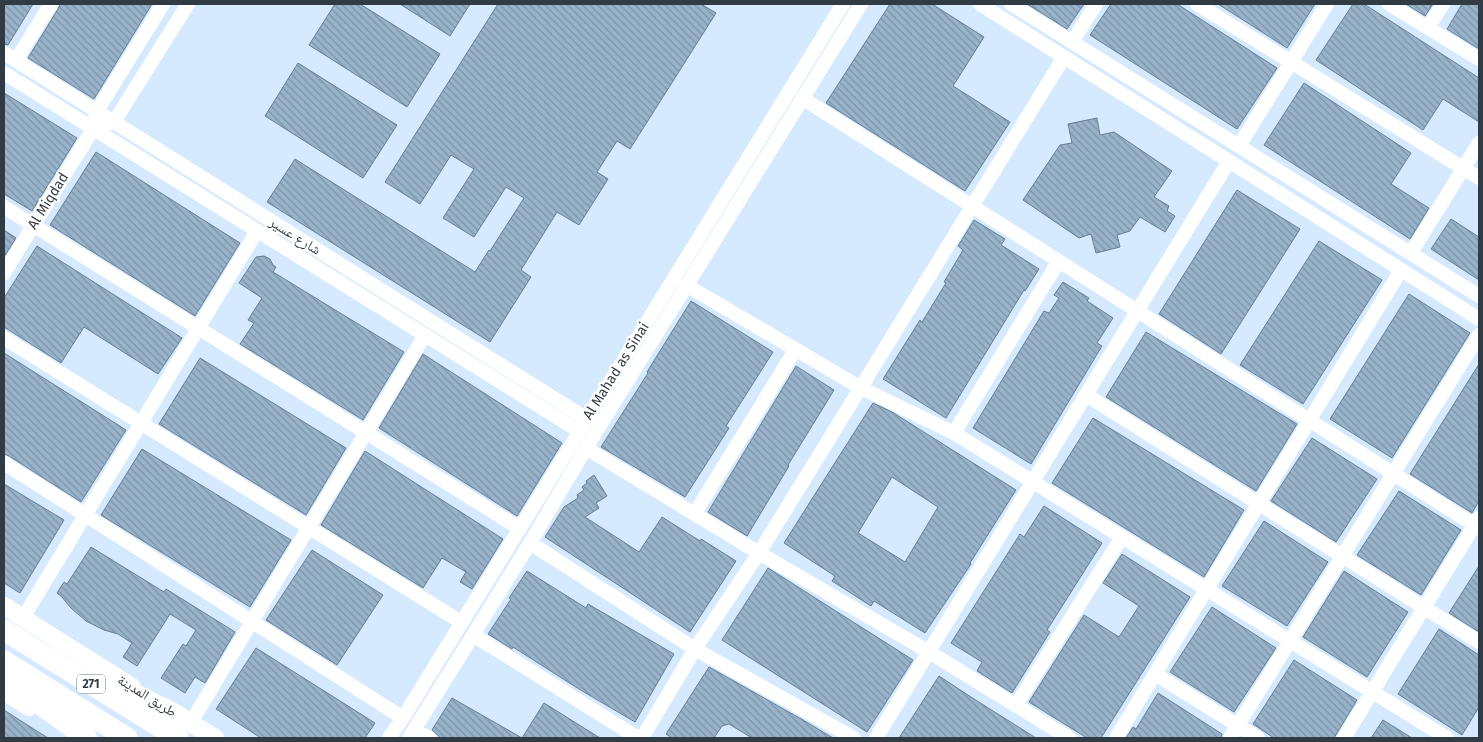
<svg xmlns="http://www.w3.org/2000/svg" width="1483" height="742" font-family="'Fira Sans','Noto Naskh Arabic',sans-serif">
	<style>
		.building { fill: url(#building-back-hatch); stroke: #667e94; fill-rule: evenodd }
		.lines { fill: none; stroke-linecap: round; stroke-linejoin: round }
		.minor { stroke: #fff; stroke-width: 14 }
		.major { stroke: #fff; stroke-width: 18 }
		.highway { stroke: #fff; stroke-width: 21 }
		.labels { text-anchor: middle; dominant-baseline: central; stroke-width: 4.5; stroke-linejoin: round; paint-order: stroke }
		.shield { fill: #fff; stroke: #6e767c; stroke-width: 1 }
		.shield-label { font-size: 12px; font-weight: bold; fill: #303b44 }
		.street-label { font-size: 14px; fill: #303b44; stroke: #fff }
	</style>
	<defs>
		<pattern id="building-back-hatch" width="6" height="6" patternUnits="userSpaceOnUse" patternTransform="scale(1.25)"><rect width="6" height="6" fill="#99b3cb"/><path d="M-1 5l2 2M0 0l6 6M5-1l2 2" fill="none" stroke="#7d93a6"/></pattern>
	</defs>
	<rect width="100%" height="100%" fill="#d5eafe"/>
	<path class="building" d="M4 4H33L8 45 4 44Z
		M60 4H152L94 99 28 58 58 9Z
		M335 4H360L440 54 407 107 309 45Z
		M400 4H470L450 36Z
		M498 4H701L716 13 630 149 617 141 597 172 608 179 579 225 557 212 521 270 531 277 490 342 267 202 295 159 475 272 489 250 490 251 524 198 506 187 474 237 443 218 474 169 451 155 420 204 385 182Z
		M890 4H932L984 37 953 86 1010 122 965 191 826 103Z
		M1027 4H1084L1067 29Z
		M1111 4H1177L1277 68 1237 129 1090 35Z
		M1218 4H1315L1287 48Z
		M1353 4H1364L1479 78V122L1443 99 1423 130 1316 60Z
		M1406 4H1433L1425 16Z
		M1462 4H1479V49L1447 29Z
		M298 63 397 125 363 178 265 116Z
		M1304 83 1411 153 1391 184 1429 208 1410 239 1264 145Z
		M4 93 77 138 32 211 4 194Z
		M1097 118 1100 135 1114 132 1172 171 1154 197 1169 206 1167 211 1175 216 1165 232 1140 217 1130 231 1117 235 1120 247 1096 253 1091 234 1079 238 1023 200 1060 145 1072 143 1068 124Z
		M96 152 240 243 195 316 50 225Z
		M1237 190 1300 229 1221 354 1159 314Z
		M1451 219 1479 237V280L1431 249Z
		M974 220 1005 239 1001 245 1039 269 1025 291 1024 290 946 418 883 379 920 320 922 322 946 283 944 282 963 250 958 246Z
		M4 230 16 238 4 257Z
		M1319 241 1382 280 1303 404 1240 365Z
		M37 246 182 338 158 374 84 327 61 363 4 327V298Z
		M264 256 270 259 273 265 276 267 273 272 404 352 363 420 240 344 254 323 248 320 262 298 239 283 256 257Z
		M1063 282 1089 298 1087 301 1113 318 1097 343 1102 346 1031 464 973 428 1044 311 1049 313 1059 298 1054 295Z
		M1409 294 1470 333 1392 458 1330 419Z
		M691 301 773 352 726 426 729 428 685 497 601 447 648 373 647 372Z
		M1146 332 1297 424 1256 491 1106 397Z
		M4 353 126 430 81 502 9 456 4 454Z
		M423 354 562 443 517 516 379 428Z
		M200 358 346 448 306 515 159 424Z
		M1479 364V501L1472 513 1410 474Z
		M796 366 834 390 788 465 789 466 747 536 708 512Z
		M873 403 892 412 1016 490 970 563 971 564 925 633 874 601 871 606 832 581 835 576 784 543ZM892 477 938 507 905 562 858 533Z
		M1093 418 1244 510 1204 577 1052 483Z
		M1312 438 1377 479 1336 542 1271 501Z
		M142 449 291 540 250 607 101 515Z
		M365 451 503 539 472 589 460 582 466 572 442 558 423 588 321 525Z
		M594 475 607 496 596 503 599 508 585 517 639 552 662 517 700 541 701 539 736 561 690 632 545 537 564 507 578 498 577 495 584 490 582 487 587 483 586 481Z
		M4 484 64 520 20 593 4 583Z
		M1399 491 1461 530 1421 595 1357 555Z
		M1044 506 1102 543 1047 630 1050 632 1012 693 977 671 982 662 951 643 1020 534 1024 537Z
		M1264 521 1328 562 1287 626 1222 586Z
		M91 547 164 592 166 589 235 632 205 683 195 677 185 693 161 678 183 644 186 646 196 630 170 614 137 666 123 657 132 643 118 634 104 630 86 621 71 608 61 596 57 593 64 582 67 584Z
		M312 550 383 595 337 665 266 620Z
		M1122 554 1190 597 1101 738H1087L1029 702 1084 615 1119 637 1139 606 1103 583Z
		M1479 566V632L1449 613Z
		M768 568 913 660 867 732 722 640Z
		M527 571 586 608 588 604 674 654 635 722 579 689 513 647 512 649 488 634 511 599 509 598Z
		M1344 571 1408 612 1367 677 1303 637Z
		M1212 607 1276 648 1234 712 1170 672Z
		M1439 629 1479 655V707L1462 735 1398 694Z
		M256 648 375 723 365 738H261L216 709Z
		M1294 660 1357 700 1334 738H1274L1253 724Z
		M709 667 803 720 833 738H752L729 724 722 726 714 738H672L666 734Z
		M939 676 974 699 1036 738H899Z
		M1158 693 1222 734 1221 738H1126L1133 727 1136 729Z
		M452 698 522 738 544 703 600 738H441L432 730Z
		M4 710 29 726 48 738H4Z
		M1383 720 1412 738H1371Z"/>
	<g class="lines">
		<path class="minor" d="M980 4 1479 319
			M1011 4 1479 296
			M1197 4 1479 178
			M1389 4 1479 59
			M1428 28 1443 4
			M1072 42 1096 4
			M4 53 587 419
			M16 60 51 4
			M4 73 579 431
			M802 98 1479 528
			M95 119 97 111 163 4
			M107 124 114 122 188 4
			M1239 146 1327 4
			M4 207 519 528
			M1411 253 1479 143
			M4 273 93 129
			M686 285 861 388 954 433 1447 738
			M4 338 461 622
			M1086 395 1479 642
			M954 433 1059 261
			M586 448 759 553 929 652 1069 738
			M4 463 403 718
			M695 513 795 350
			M530 543 695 649 854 738
			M23 618 257 231
			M473 635 638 738
			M1155 674 1258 738
			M1016 705 1122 537
			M190 724 425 335
			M414 730 429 738
			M389 738 403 718 843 4
			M409 738 530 543 586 448 861 4
			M642 738 695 649 759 553 1064 57
			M876 738 1229 161
			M1116 738 1401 270
			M1230 738 1479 335
			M1344 738 1479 518"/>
		<path class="major" d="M4 606 132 687
			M4 691 29 707
			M166 708 215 738"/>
		<path class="highway" d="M4 630 178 738
			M4 661 127 738
			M4 678 87 738
			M113 684 178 716"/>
	</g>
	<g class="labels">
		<rect class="shield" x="77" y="674.5" width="28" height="19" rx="4"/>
		<g class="shield-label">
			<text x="91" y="684">271</text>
		</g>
		<g class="street-label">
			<text transform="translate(48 201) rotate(-58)">Al Miqdad</text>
			<text transform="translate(295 236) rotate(32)">شارع عسير</text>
			<text transform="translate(616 371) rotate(-58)">Al Mahad as Sinai</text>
			<text transform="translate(147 696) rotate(32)">طريق المدينة</text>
		</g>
	</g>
	<rect width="1483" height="742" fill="none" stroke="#303b44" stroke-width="10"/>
</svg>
